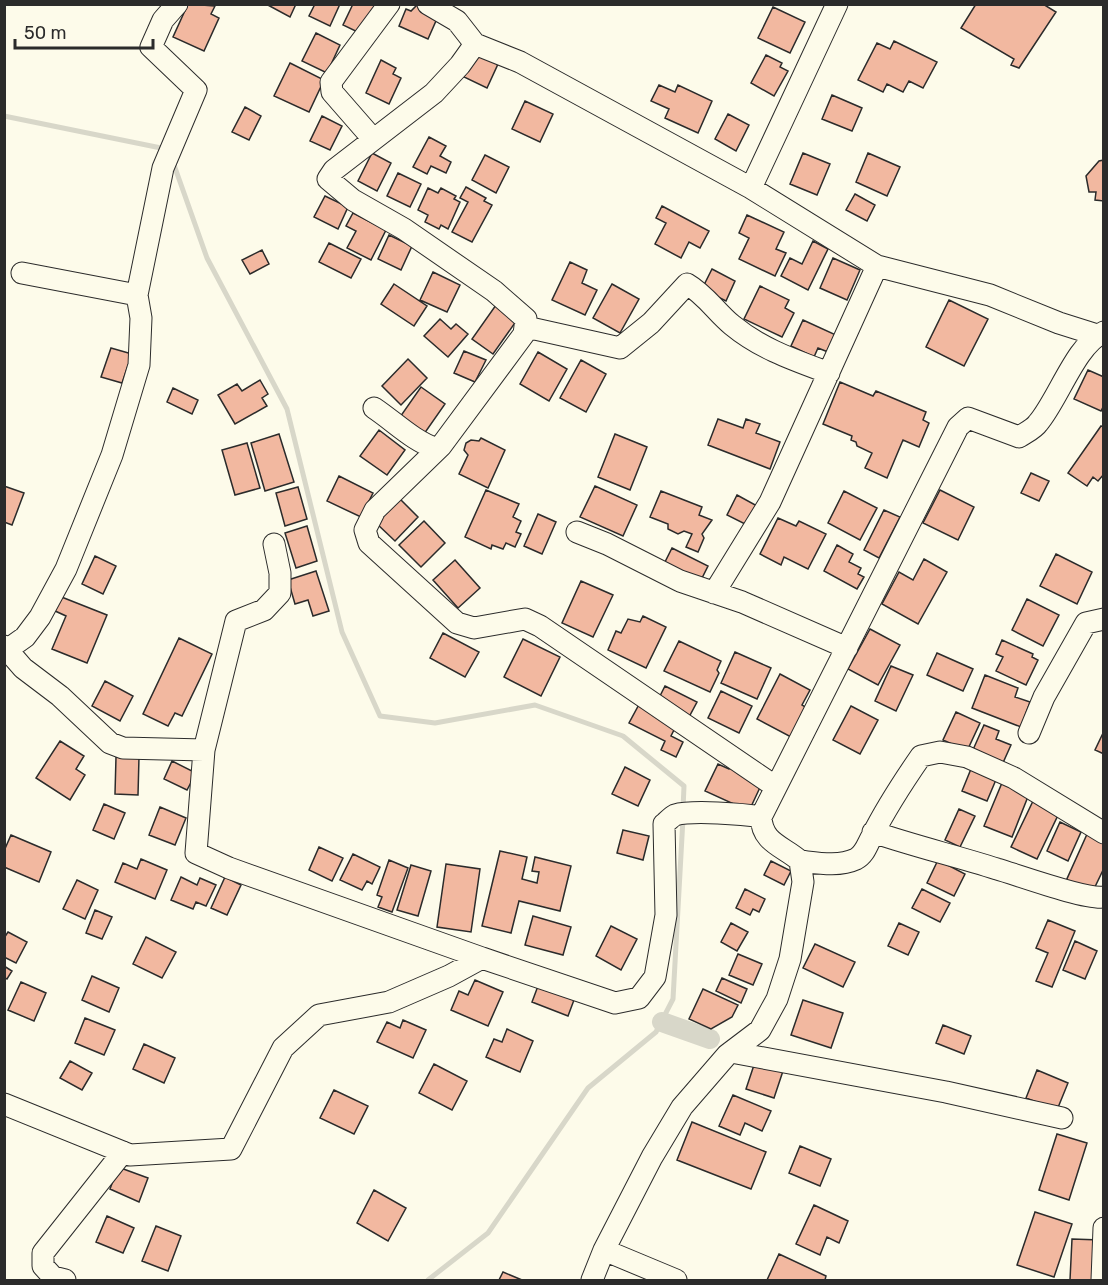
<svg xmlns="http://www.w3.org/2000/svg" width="1108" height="1285" font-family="Rubik,sans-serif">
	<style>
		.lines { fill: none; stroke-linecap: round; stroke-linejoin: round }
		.stream { stroke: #d8d7c9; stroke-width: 5 }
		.canal { stroke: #d8d7c9; stroke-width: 20 }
		.building { fill: #f2b8a0; stroke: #2b2b2b; stroke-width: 1.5 }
		.minor-casing { stroke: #2b2b2b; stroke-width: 23 }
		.minor { stroke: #fdfbea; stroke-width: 21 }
	</style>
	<rect width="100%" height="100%" fill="#fdfbea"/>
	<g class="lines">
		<path class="stream" d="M4 116 166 149
			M173 162 207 258 287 409 342 632 380 716 435 723 535 705 623 736 684 786 683 809
			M428 1280 488 1233 588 1088 656 1032 673 999 683 818"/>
		<path class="canal" d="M662 1022 710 1039"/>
	</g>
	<path class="building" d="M188 4 215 6 211 14 219 18 204 51 173 37Z
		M266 4H296L290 17Z
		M315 4H340L330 26 309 16Z
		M353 4H383L368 37 343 25Z
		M418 4 439 14 428 39 399 26 406 9 411 11Z
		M976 4H1043L1056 12 1019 68 1011 65 1014 59 961 28Z
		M773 7 805 22 790 53 758 38Z
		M316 33 340 45 327 73 302 61Z
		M894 41 937 62 923 88 909 81 903 92 887 84 883 92 858 80 877 43 890 49Z
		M475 53 498 64 487 88 464 77Z
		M766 55 782 63 780 67 788 71 774 96 751 83Z
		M381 60 396 68 393 74 401 78 389 104 366 93Z
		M290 63 324 80 309 112 274 96Z
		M659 85 675 92 678 85 712 101 698 133 665 118 669 109 651 101Z
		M832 95 862 108 852 131 822 119Z
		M525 101 553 114 540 142 512 129Z
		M245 107 261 116 249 140 232 132Z
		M728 114 749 125 736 151 715 139Z
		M322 116 342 126 330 150 310 141Z
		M429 137 446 146 440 156 451 162 446 173 431 166 427 174 413 167Z
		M372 153 391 163 377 191 358 181Z
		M803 153 830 164 817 195 790 184Z
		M868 153 900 167 887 196 856 182Z
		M485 155 509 167 496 193 472 180Z
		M1104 160V201L1095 200 1096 192H1089L1086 176 1099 161Z
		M398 173 421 184 410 207 387 196Z
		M466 187 486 198 484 201 492 205 472 242 452 232 468 202 460 198Z
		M428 188 438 193 441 188 456 196 454 199 460 202 448 229 441 225 439 229 425 222 428 215 418 210Z
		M855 194 875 205 867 221 846 210Z
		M325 196 348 207 338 229 314 217Z
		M662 206 709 231 700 248 689 242 681 258 655 244 666 223 656 218Z
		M353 213 386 230 371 260 347 248 356 231 346 226Z
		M747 215 784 232 776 249 786 253 775 276 739 259 749 238 739 233Z
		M389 235 412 246 401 270 378 259Z
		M813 241 828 249 808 290 781 276 790 258 802 264Z
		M329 243 361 259 351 278 319 262Z
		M262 250 269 264 250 274 242 260Z
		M833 258 860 270 847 300 820 288Z
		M570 262 587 270 582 283 597 290 585 315 552 300Z
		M712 269 735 281 726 301 702 289Z
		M433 272 460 285 447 312 420 300Z
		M394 284 427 306 414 326 381 304Z
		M612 284 639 299 620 333 593 318Z
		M760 286 789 300 785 308 794 313 782 337 744 319Z
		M949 300 988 319 964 366 926 347Z
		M496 305 517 320 493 354 472 339Z
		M440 319 451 329 456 324 468 334 448 357 424 336Z
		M803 320 836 335 828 352 818 348 814 357 791 346Z
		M111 348 132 354 122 383 101 377Z
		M464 351 486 360 475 382 454 373Z
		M538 352 567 369 549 401 520 384Z
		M408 359 427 378 401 405 382 386Z
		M581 360 606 374 586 412 560 398Z
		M1088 370 1104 377V405L1101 411 1074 399Z
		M260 380 268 394 262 398 267 406 235 424 218 395 237 384 242 391Z
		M840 382 873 396 876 391 926 412 923 420 929 423 919 447 903 440 887 478 865 468 872 453 857 446 856 442 851 440 852 436 823 424Z
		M421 387 445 404 424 434 400 417Z
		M173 388 198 400 192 414 167 402Z
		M718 419 743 428 746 419 760 424 756 433 780 442 770 469 708 445Z
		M1101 426 1104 427V474L1098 481 1093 477 1087 486 1068 473Z
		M379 430 405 450 387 475 360 456Z
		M279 434 294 482 265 491 251 443Z
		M615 434 647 447 630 490 598 477Z
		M481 438 505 450 488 488 459 474 468 455 464 450 466 443 471 440 479 441Z
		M247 443 260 488 235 495 222 450Z
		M1031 473 1049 481 1039 501 1021 493Z
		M339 476 373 493 361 517 327 501Z
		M4 486 24 493 12 525 4 522Z
		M595 486 637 505 623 536 580 517Z
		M298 487 307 519 285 526 276 493Z
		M486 490 519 504 513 517 521 521 516 532 521 534 515 547 506 543 503 549 492 545 491 549 465 537Z
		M940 490 974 507 958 540 923 523Z
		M661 491 702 507 699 515 712 520 702 534 704 538 698 552 686 547 692 534 684 531 678 534 668 529V524L650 517Z
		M844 491 877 508 860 540 828 523Z
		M737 495 759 507 749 526 727 515Z
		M399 498 418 517 395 541 375 522Z
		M884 510 900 517 879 558 864 550Z
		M538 514 556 522 542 554 524 546Z
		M778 518 796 526 799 521 826 534 808 569 784 557 781 565 760 554Z
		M424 521 445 543 421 567 399 545Z
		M307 526 317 561 296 568 285 533Z
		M837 545 853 554 849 562 861 568 858 574 864 577 857 589 824 571Z
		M672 548 708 566 697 588 661 570Z
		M1056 554 1092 572 1077 604 1040 586Z
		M95 556 116 566 103 594 82 584Z
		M924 559 947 572 918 624 882 604 899 572 913 580Z
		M455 560 480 588 458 608 433 580Z
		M316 571 329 611 313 616 308 600 295 604 288 580Z
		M581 581 613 595 593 637 562 623Z
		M59 596 107 615 87 663 52 649 66 616 53 610Z
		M1027 599 1059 615 1043 646 1012 630Z
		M643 616 666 627 646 668 608 650 616 631 621 633 628 619 640 622Z
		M870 629 900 645 878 685 848 669Z
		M443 633 479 652 465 677 430 658Z
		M179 638 212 654 182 716 175 713 168 726 143 714Z
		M523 639 560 657 541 696 504 677Z
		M1002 640 1033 654 1032 657 1038 660 1026 685 996 671 1003 657 996 654Z
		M679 641 721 661 717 670 719 673 710 692 664 671Z
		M735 652 771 668 757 699 721 683Z
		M937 653 973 669 963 691 927 675Z
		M891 666 913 675 896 711 875 701Z
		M780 674 810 690 802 705 807 708 791 737 757 719Z
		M985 675 1018 688 1015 697 1030 702 1021 727 972 708Z
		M105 681 133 696 120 721 92 706Z
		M665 686 697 702 689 717 657 702Z
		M721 691 752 706 739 733 708 718Z
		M642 699 680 718 671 736 683 742 676 757 661 750 665 741 629 723Z
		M851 706 878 720 860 754 833 740Z
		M956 712 980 723 967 751 943 740Z
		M984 725 999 731 996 739 1011 745 1002 765 972 752Z
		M1104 731V754L1095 750Z
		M60 741 84 756 76 769 85 775 70 800 36 778Z
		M735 756 763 781 749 811 705 791 718 764 729 769Z
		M116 757H139L138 795 115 794Z
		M172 761 196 773 187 790 164 779Z
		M973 764 998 775 987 801 962 791Z
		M625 767 650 780 638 806 612 794Z
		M1004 778 1031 789 1012 837 984 826Z
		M1034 799 1060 811 1037 859 1011 847Z
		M104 804 125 813 114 839 93 830Z
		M160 807 186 818 175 845 149 835Z
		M959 809 975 816 960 847 945 840Z
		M1060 822 1081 832 1068 861 1047 851Z
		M623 830 649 836 643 860 617 853Z
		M1088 832 1104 839V868L1092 893 1066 881Z
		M11 835 51 852 39 882 4 867V851Z
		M319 847 343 858 332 881 309 870Z
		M500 851 527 857 522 879 537 883 539 872 532 871 535 857 571 866 560 911 519 901 511 933 482 926Z
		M353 854 380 867 372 884 367 881 362 890 340 880Z
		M141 859 167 870 155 899 115 882 123 863 137 869Z
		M389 860 408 868 392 912 378 907 382 897 377 895Z
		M938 860 965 874 954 896 927 883Z
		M771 861 791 871 784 885 764 875Z
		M446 864 480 869 471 932 437 927Z
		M411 865 431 871 418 916 397 910Z
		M181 877 197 885 200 878 216 885 206 906 196 902 193 909 171 900Z
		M225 877 241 885 227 915 211 908Z
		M77 880 98 890 85 919 63 909Z
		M745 889 765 899 759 912 753 909 750 915 736 908Z
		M922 889 950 903 940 922 912 908Z
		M95 910 112 917 102 939 86 933Z
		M533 916 571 927 563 955 525 945Z
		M1048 920 1075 931 1052 987 1036 981 1048 953 1036 948Z
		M731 923 748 932 737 951 721 942Z
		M899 923 919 932 908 955 888 946Z
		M611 926 637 939 621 970 596 956Z
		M8 932 27 942 16 963 4 957V938Z
		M146 937 176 952 162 978 133 964Z
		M1075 941 1097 951 1085 979 1063 970Z
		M815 944 855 962 843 987 803 968Z
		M738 954 762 964 753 985 729 975Z
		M4 966 12 971 7 979 4 977Z
		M92 976 119 988 109 1012 82 1000Z
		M722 978 747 989 741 1003 716 991Z
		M475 980 503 992 488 1026 451 1010 459 991 468 995Z
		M21 982 46 993 34 1021 8 1010Z
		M538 986 574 1000 568 1016 532 1002Z
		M703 989 738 1005 732 1017 711 1029 689 1019Z
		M803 1000 843 1013 831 1048 791 1035Z
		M85 1018 115 1030 104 1055 75 1043Z
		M403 1020 426 1030 413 1058 377 1042 387 1022 400 1028Z
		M943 1025 971 1036 964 1054 936 1043Z
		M507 1029 533 1041 520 1072 486 1057 494 1039 502 1042Z
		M144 1044 175 1058 164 1083 133 1069Z
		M70 1061 92 1073 82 1090 60 1078Z
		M755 1062 783 1071 774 1098 746 1089Z
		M434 1064 467 1081 452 1110 419 1093Z
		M1037 1070 1068 1083 1057 1110 1026 1098Z
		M334 1090 368 1106 354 1134 320 1118Z
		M733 1095 771 1111 762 1131 745 1123 740 1135 719 1126Z
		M692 1122 766 1152 751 1189 677 1160Z
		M1057 1134 1087 1143 1069 1200 1039 1190Z
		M800 1146 831 1159 820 1186 789 1173Z
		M118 1167 148 1178 139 1202 110 1189Z
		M374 1190 406 1208 388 1241 357 1223Z
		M814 1205 848 1221 839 1243 827 1237 820 1255 796 1244Z
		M1035 1212 1072 1224 1054 1277 1017 1265Z
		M107 1216 134 1228 123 1253 96 1242Z
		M156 1226 181 1236 168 1271 142 1261Z
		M1072 1239 1100 1240 1097 1280H1070Z
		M779 1254 826 1276 825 1280H767Z
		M503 1272 522 1280H499Z"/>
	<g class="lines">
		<defs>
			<path id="minor" d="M428 4 457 21 475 44 520 62 751 188
				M837 4 751 188 877 266 990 295 1059 323 1097 335
				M475 44 460 65 434 93 334 170 328 179 353 200 404 229 494 291 526 319 524 334 441 446 375 510 365 530 369 543 457 623 474 628 525 619 540 626 776 787
				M373 139 332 92 331 82 389 4
				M137 295 163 168 196 90 151 47 163 20 177 4
				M526 327 620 348 651 323 687 284C706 295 716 312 732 325 761 349 794 360 829 373
				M374 408C395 422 413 441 437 449
				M577 532 607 544 680 581 742 602 847 648
				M274 544 280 573V593L264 610 236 621 204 750 196 853 229 868 482 958
				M714 593 770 502 877 266
				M4 646 23 668 60 696 110 743 123 748 204 750
				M4 652 25 637 40 617 66 569 112 455 139 365 141 318 137 295 22 273
				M1029 733 1044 697 1086 623 1104 619
				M873 832C914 846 956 856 997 869 1018 875 1086 900 1104 897
				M800 861C818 863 839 867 856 859 865 854 867 845 872 836 886 808 903 782 921 756L940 752 967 757 1014 778 1104 833
				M731 1052 946 1092 1062 1118
				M4 1104 130 1155 231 1149 283 1048 319 1015 389 1002 449 976 482 958 615 1003 639 998 655 977 666 915 664 824C667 822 671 817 675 815 692 810 743 814 761 817
				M604 1250 676 1280
				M65 1280 53 1277 43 1266V1253L123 1152
				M592 1280 604 1250 652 1157 682 1107 727 1055 760 1030 777 999 790 959 803 882 800 861C783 846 762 843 761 817L958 427 968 418 1019 437C1025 433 1034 429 1038 423 1058 400 1076 344 1104 332
				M1102 1280 1104 1228"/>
		</defs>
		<use href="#minor" class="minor-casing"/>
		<use href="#minor" class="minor"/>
	</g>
	<rect width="1108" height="1285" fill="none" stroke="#2b2b2b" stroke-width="12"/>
	<path d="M15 39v9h138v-9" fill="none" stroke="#2b2b2b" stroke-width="3"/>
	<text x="24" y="39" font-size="18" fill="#2b2b2b" stroke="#fdfbea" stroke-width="4.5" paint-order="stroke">50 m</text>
</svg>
